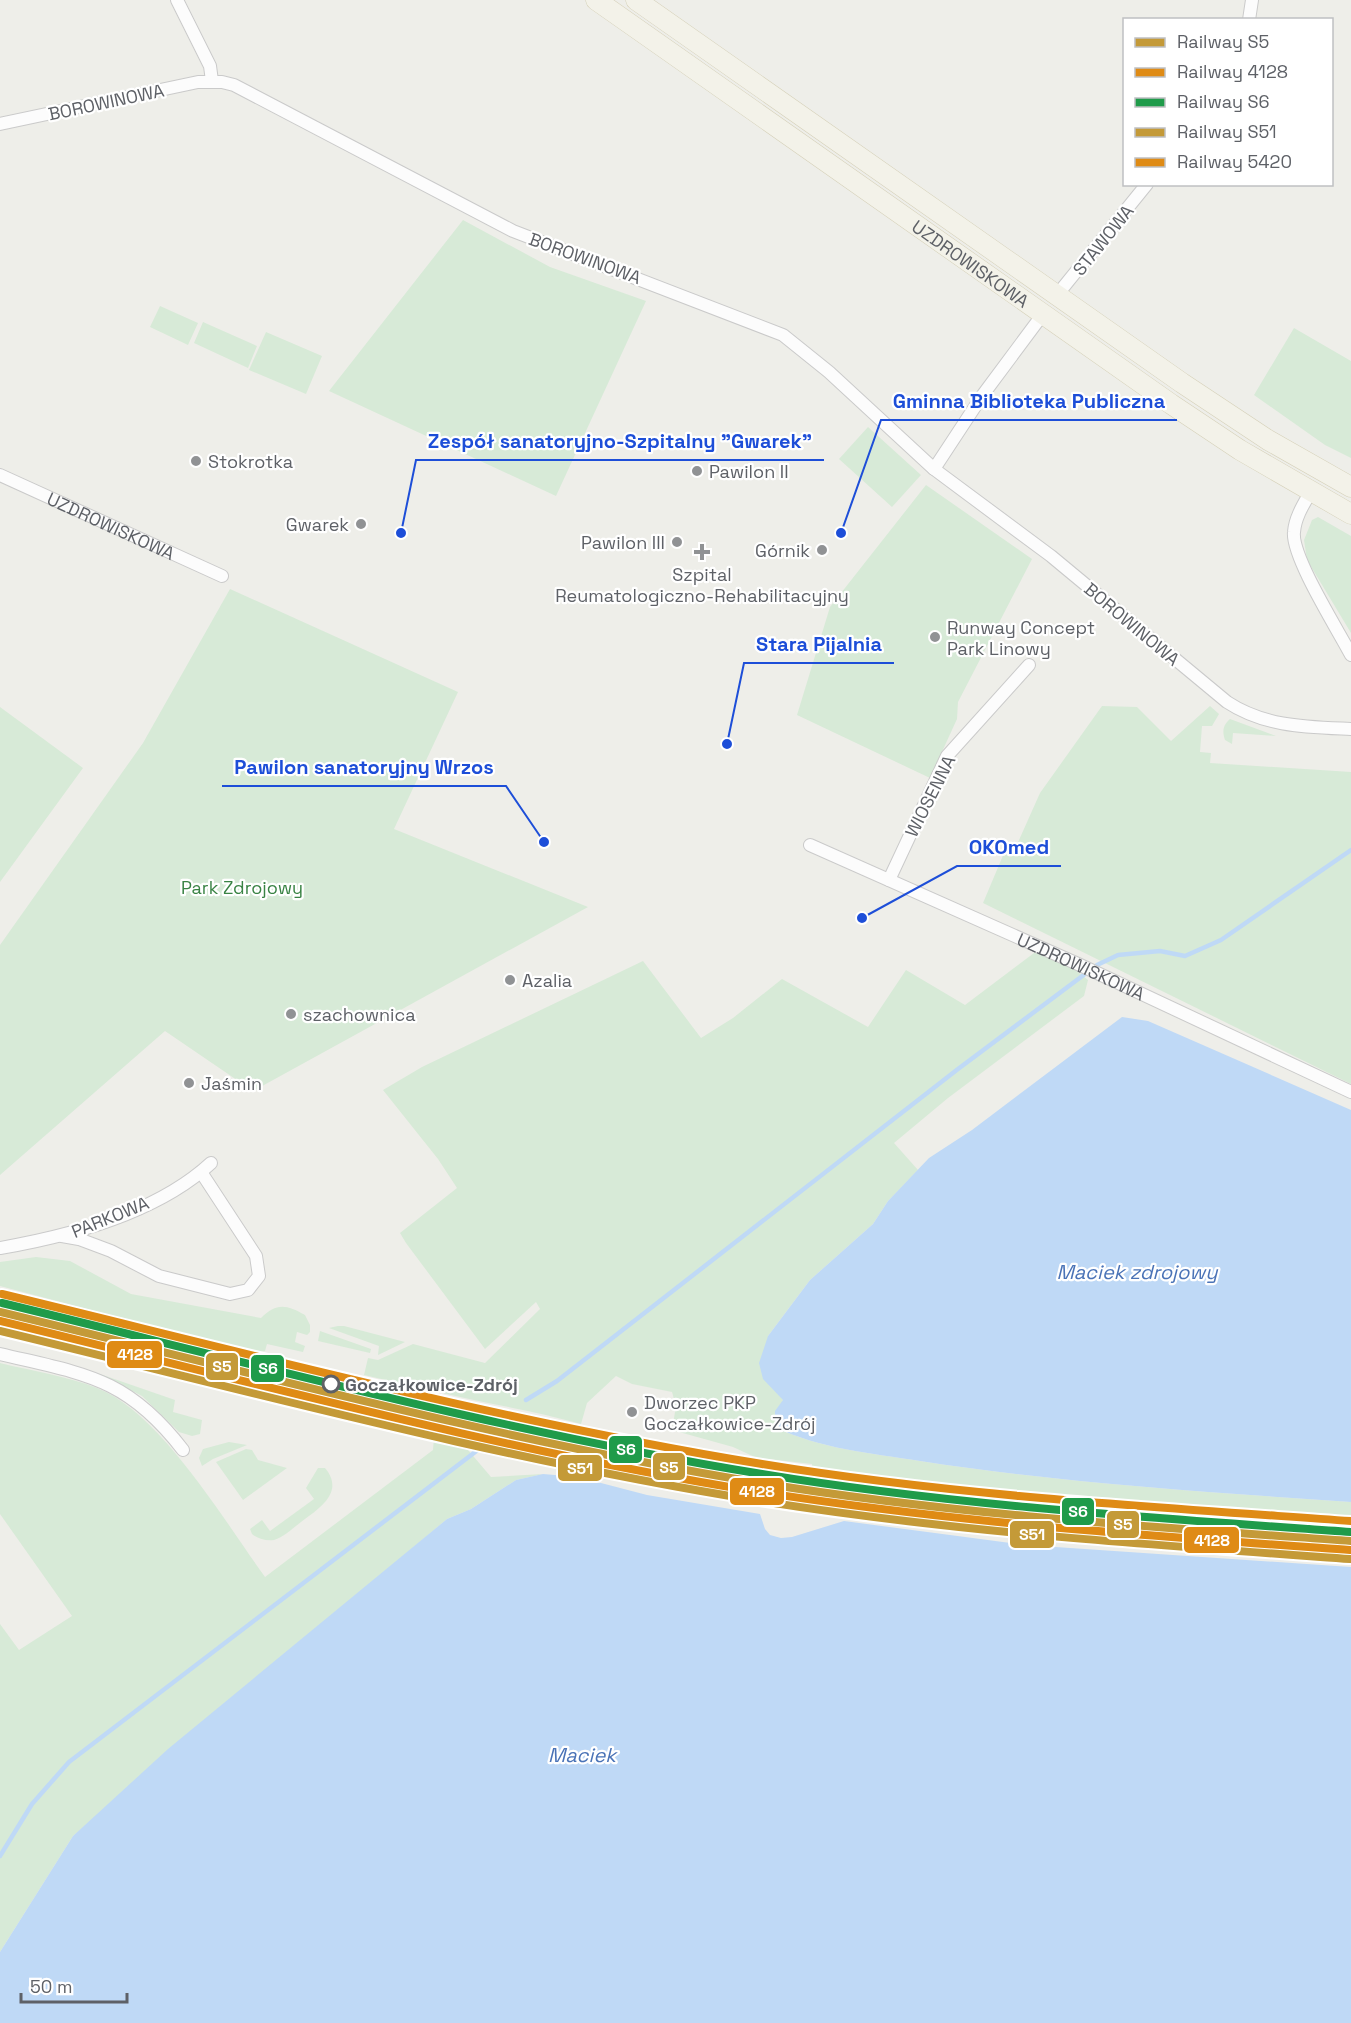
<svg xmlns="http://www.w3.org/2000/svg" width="1351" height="2023" font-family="'Space Grotesk',sans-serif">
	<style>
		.green { fill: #d7ead7 }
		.water { fill: #bfd9f6 }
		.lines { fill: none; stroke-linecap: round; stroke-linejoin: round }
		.stream { stroke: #bfd9f6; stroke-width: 4.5 }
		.street-casing { stroke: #cacaca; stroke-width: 14 }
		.primary-casing { stroke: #d5d0b8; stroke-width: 21 }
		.street { stroke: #fcfcfc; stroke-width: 12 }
		.primary { stroke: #f3f2e9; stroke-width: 20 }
		.rail-1-casing { stroke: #fff; stroke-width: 12 }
		.rail-2-casing { stroke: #fff; stroke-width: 12 }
		.rail-3-casing { stroke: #fff; stroke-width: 12 }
		.rail-4-casing { stroke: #fff; stroke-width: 12 }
		.rail-5-casing { stroke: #fff; stroke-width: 12 }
		.rail-1 { stroke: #c49a38; stroke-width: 8 }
		.rail-2 { stroke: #df8b15; stroke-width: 8 }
		.rail-3 { stroke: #1f9b4a; stroke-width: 8 }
		.rail-4 { stroke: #c49a38; stroke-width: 8 }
		.rail-5 { stroke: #df8b15; stroke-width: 8 }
		.poi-dot { fill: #909294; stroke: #fff; stroke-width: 2 }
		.stop-dot { fill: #fff; stroke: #5e6167; stroke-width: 3 }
		.labels { text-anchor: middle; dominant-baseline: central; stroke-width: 4.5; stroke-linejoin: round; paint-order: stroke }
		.street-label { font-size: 18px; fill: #5e6167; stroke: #fff }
		.poi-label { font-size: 18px; fill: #5e6167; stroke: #fff; text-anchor: start }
		.park-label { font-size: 18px; fill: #398344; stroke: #fff }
		.stop-label { font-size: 18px; font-weight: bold; fill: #5e6167; stroke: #fff; text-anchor: start }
		.water-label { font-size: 20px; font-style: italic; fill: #4a73b7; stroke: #fff }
		.leader { fill: none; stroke: #1d4ed8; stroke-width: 2 }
		.callout-dot { fill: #1d4ed8; stroke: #fff; stroke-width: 2 }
		.callout-label { font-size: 20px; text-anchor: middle; font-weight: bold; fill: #1d4ed8; stroke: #fff; stroke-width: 4.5; stroke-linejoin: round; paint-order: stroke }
		.line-badge { stroke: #fff; stroke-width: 2 }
		.badge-label { font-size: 16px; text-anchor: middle; font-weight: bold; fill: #fff }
	</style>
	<rect width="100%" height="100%" fill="#eeeee9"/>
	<path class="green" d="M463 220 550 267 646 301 556 496 329 391Z
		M160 306 198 323 188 345 150 327Z
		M203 322 257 346 248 368 194 343Z
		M1294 328 1351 361V458L1325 445 1254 395Z
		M266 332 322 356 306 394 249 370Z
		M868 427 921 475 892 507 839 459Z
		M926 485 1032 559 958 702 957 719 930 778 797 715 830 607Z
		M1318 517 1351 536V633L1307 560 1304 540 1312 520Z
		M230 589 458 692 394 829 588 907 253 1091 165 1031 0 1175V945L143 743Z
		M1102 706 1137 707 1171 741 1210 706 1219 714 1212 726H1202L1200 752 1211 753 1210 763 1351 772V1084L983 903 1007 846 1015 849 1040 793Z
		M0 707 83 768 0 882Z
		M1230 719 1276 736 1233 733 1232 744 1225 740C1222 731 1223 725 1230 719Z
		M1038 950 1069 965 1088 980 1084 996 948 1098 894 1143 918 1170 888 1201 873 1224 810 1280 768 1336 783 1400 775 1427C820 1449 871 1453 920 1461 1063 1483 1207 1492 1351 1502V1522L991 1493 812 1471V1464L768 1459V1463L733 1447 672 1430 676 1406 672 1392 632 1384 616 1376 587 1403 581 1424C535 1411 489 1404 442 1393L443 1388 439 1386 409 1380 407 1385 364 1375 368 1358 378 1360 413 1344 485 1363 540 1309 536 1302 485 1349 406 1243 400 1233 457 1188 438 1159 383 1090 422 1067 643 961 701 1038 733 1018 782 979 868 1027 906 970 965 1005Z
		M36 1257 70 1261 131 1294 261 1318C276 1303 286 1304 305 1315L310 1325V1332L307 1335 297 1332 295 1342 305 1346 303 1352 267 1344 265 1351 254 1353 0 1286V1262Z
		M338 1326H344L405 1342 378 1355 379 1346 329 1328Z
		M320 1331 371 1349 370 1353 318 1341Z
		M0 1363C32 1371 67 1376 97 1388 160 1412 225 1522 265 1577L433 1450 434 1437 463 1444 491 1477 543 1474 516 1480 471 1509 447 1519 73 1836 0 1952V1624L19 1650 72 1616 0 1514Z
		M97 1373 175 1400 173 1412 202 1420 200 1434 192 1436 179 1432 142 1396Z
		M229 1442 247 1445 213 1459 202 1466 199 1458 203 1449Z
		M246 1449 252 1450 258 1460 287 1468 243 1500 216 1462Z
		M318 1468H325C345 1492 320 1508 301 1522 293 1528 284 1537 274 1540 266 1541 258 1539 252 1534L250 1529 262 1520 270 1531 314 1499 306 1488Z"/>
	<path class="water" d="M1122 1017 1148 1021 1351 1110V1502C1207 1492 1063 1483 920 1461 871 1453 820 1449 775 1427V1411L783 1400 763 1379 759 1363 768 1336 810 1280 873 1224 888 1201 929 1158 972 1130Z
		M543 1474 578 1477 647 1495 760 1514 765 1529 770 1535 781 1538 792 1537 844 1521 1026 1545 1351 1567V2023H0V1952L73 1836 168 1749 447 1519 471 1509 516 1480Z"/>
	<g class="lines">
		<path class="stream" d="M526 1400 557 1381 958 1069 1097 965 1118 955 1160 951 1185 956 1221 940 1351 850
			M0 1856 32 1804 69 1762 483 1446"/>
		<defs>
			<g id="street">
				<path d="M177 0 210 66 212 81"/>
				<path d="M1249 20 1252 0"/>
				<path d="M0 124 198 82H222L234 85 513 231 783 335 829 372 934 469 1051 556 1227 702C1265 727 1307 727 1351 729"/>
				<path d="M1057 295 1147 184"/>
				<path d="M934 469 982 396 1043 314"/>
				<path id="s1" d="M0 475 222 576"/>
				<path d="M1310 493C1303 505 1295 518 1294 532 1291 556 1338 630 1351 655"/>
				<path id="s2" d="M810 845 1078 964 1351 1092"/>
				<path d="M889 880 947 756 1029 665"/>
				<path d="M62 1236 79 1239 111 1251 159 1276 230 1294 248 1290 259 1276 256 1256 201 1172"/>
				<path d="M0 1248C70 1236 157 1213 211 1163"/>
				<path d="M0 1354C84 1374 127 1377 183 1450"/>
			</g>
			<g id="primary">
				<path id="s3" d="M596 0 1171 404 1240 450 1351 514"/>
				<path d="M636 0 1182 383 1268 440 1351 487"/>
			</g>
		</defs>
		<use href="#street" class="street-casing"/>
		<use href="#primary" class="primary-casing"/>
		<use href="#street" class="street"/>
		<use href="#primary" class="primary"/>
		<defs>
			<path id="rail-1" d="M0 1312C253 1373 504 1441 761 1483 956 1515 1154 1527 1351 1541"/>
			<path id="rail-2" d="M0 1321C252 1382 504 1451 760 1492 956 1523 1153 1536 1350 1550"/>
			<path id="rail-3" d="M2 1303C254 1364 505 1432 762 1474 957 1506 1154 1518 1351 1532"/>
			<path id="rail-4" d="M0 1331C252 1392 503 1460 760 1501 955 1532 1153 1545 1350 1559"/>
			<path id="rail-5" d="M2 1294C254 1355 505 1422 762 1464 957 1496 1154 1507 1351 1521"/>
		</defs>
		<use href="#rail-1" class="rail-1-casing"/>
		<use href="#rail-2" class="rail-2-casing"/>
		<use href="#rail-3" class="rail-3-casing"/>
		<use href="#rail-4" class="rail-4-casing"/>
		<use href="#rail-5" class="rail-5-casing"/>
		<use href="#rail-1" class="rail-1"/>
		<use href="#rail-2" class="rail-2"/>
		<use href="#rail-3" class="rail-3"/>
		<use href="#rail-4" class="rail-4"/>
		<use href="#rail-5" class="rail-5"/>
	</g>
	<g class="poi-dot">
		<circle cx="196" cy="461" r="6"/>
		<circle cx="697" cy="471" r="6"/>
		<circle cx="361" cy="524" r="6"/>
		<circle cx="677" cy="542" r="6"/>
		<circle cx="822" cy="550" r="6"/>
		<path d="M699 543h6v6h6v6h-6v6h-6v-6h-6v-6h6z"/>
		<circle cx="935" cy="637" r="6"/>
		<circle cx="510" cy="980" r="6"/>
		<circle cx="291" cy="1014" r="6"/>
		<circle cx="189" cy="1083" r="6"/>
		<circle cx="632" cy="1412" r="6"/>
	</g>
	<circle class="stop-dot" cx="331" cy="1384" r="8"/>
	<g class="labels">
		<g class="street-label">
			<text transform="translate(106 102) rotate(-12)">BOROWINOWA</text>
			<text transform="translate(1103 240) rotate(-51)">STAWOWA</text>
			<text transform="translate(585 258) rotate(20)">BOROWINOWA</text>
			<text stroke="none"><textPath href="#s3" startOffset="458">UZDROWISKOWA</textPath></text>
			<text stroke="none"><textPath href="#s1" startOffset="122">UZDROWISKOWA</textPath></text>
			<text transform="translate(1132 624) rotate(40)">BOROWINOWA</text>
			<text transform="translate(930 796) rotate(-63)">WIOSENNA</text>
			<text stroke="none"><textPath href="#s2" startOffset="297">UZDROWISKOWA</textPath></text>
			<text transform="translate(110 1217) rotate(-22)">PARKOWA</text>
		</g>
		<g class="poi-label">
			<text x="208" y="461">Stokrotka</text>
			<text x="709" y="471">Pawilon II</text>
			<text x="349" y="524" text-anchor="end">Gwarek</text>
			<text x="665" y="542" text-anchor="end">Pawilon III</text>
			<text x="810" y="550" text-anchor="end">Górnik</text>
			<text x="702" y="574" text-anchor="middle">Szpital<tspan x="702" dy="21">Reumatologiczno-Rehabilitacyjny</tspan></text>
			<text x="947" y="627">Runway Concept<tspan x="947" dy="21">Park Linowy</tspan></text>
			<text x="522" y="980">Azalia</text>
			<text x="303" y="1014">szachownica</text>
			<text x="201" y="1083">Jaśmin</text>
			<text x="644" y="1402">Dworzec PKP<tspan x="644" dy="21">Goczałkowice-Zdrój</tspan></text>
		</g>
		<g class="park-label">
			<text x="242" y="887">Park Zdrojowy</text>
		</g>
		<g class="stop-label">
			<text x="345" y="1384">Goczałkowice-Zdrój</text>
		</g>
		<g class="water-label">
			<text x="1137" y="1272">Maciek zdrojowy</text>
			<text x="582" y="1755">Maciek</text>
		</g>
	</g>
	<path class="leader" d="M841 533L881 420H1177M401 533L416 460H824M727 744L744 663H894M544 842L506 786H222M862 918L957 866H1061"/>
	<g class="callout-dot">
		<circle cx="841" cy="533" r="6"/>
		<circle cx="401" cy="533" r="6"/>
		<circle cx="727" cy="744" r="6"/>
		<circle cx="544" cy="842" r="6"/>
		<circle cx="862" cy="918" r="6"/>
	</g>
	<g class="callout-label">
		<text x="1029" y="408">Gminna Biblioteka Publiczna</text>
		<text x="620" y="448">Zespół sanatoryjno-Szpitalny "Gwarek"</text>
		<text x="819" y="651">Stara Pijalnia</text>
		<text x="364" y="774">Pawilon sanatoryjny Wrzos</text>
		<text x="1009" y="854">OKOmed</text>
	</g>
	<g class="line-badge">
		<rect x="106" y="1340" width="57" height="29" rx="6" fill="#df8b15"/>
		<rect x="205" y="1352" width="34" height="29" rx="6" fill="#c49a38"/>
		<rect x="250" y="1354" width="35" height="29" rx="6" fill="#1f9b4a"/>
		<rect x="608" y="1435" width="35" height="29" rx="6" fill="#1f9b4a"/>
		<rect x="652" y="1452" width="34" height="29" rx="6" fill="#c49a38"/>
		<rect x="557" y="1454" width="46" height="28" rx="6" fill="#c49a38"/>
		<rect x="729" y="1477" width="56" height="29" rx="6" fill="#df8b15"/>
		<rect x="1061" y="1497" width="34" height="29" rx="6" fill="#1f9b4a"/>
		<rect x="1106" y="1510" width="34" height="29" rx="6" fill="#c49a38"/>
		<rect x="1009" y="1520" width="46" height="29" rx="6" fill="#c49a38"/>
		<rect x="1183" y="1526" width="57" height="28" rx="6" fill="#df8b15"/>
	</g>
	<g class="badge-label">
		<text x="135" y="1360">4128</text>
		<text x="222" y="1372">S5</text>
		<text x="268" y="1374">S6</text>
		<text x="626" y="1455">S6</text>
		<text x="669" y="1473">S5</text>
		<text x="580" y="1474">S51</text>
		<text x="757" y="1497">4128</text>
		<text x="1078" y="1517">S6</text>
		<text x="1123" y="1530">S5</text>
		<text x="1032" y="1540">S51</text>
		<text x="1212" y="1546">4128</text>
	</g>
	<rect x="1123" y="18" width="210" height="168" fill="#ffffff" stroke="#bfc0c2" stroke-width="1.5"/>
	<rect x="1135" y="38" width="30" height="9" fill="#c49a38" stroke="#bfc0c2" stroke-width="1.5"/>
	<text x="1177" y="48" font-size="18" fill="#5e6167">Railway S5</text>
	<rect x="1135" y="68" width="30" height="9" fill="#df8b15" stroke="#bfc0c2" stroke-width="1.5"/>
	<text x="1177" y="78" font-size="18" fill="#5e6167">Railway 4128</text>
	<rect x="1135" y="98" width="30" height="9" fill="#1f9b4a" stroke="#bfc0c2" stroke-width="1.5"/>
	<text x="1177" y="108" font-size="18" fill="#5e6167">Railway S6</text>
	<rect x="1135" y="128" width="30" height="9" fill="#c49a38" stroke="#bfc0c2" stroke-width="1.5"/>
	<text x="1177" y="138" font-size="18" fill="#5e6167">Railway S51</text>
	<rect x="1135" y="158" width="30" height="9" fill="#df8b15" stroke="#bfc0c2" stroke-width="1.5"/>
	<text x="1177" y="168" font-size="18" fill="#5e6167">Railway 5420</text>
	<path d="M21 1993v9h106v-9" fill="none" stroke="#5e6167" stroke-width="3"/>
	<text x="30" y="1993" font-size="18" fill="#5e6167" stroke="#ffffff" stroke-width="4.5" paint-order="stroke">50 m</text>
</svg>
